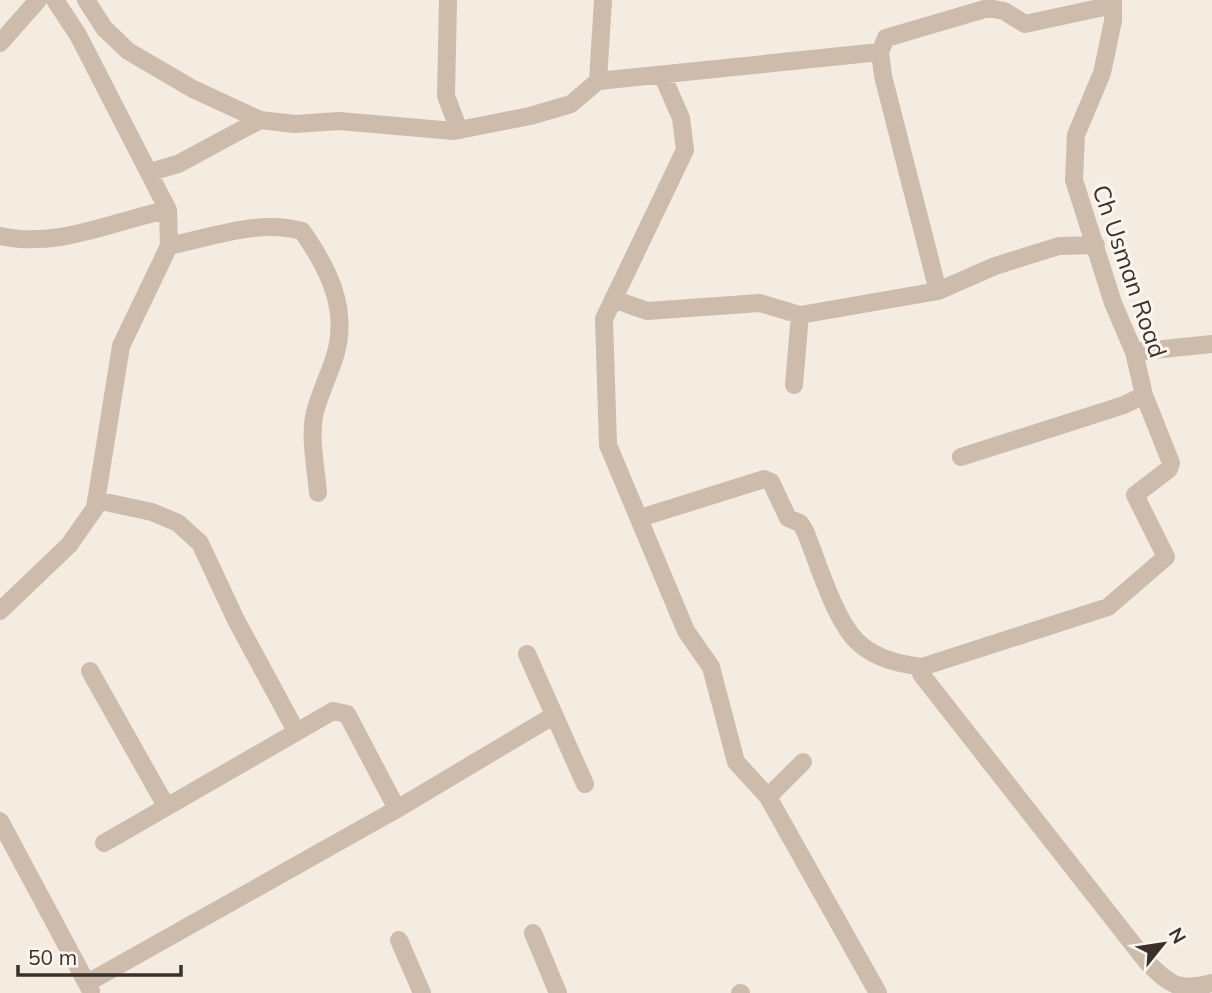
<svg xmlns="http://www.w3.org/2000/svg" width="1212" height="993" font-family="Mulish,sans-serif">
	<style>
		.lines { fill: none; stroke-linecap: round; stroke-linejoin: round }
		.street { stroke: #cdbbac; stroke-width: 18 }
		.labels { text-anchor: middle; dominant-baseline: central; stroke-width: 6; stroke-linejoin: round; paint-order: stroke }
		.street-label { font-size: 24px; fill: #3b302b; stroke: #fbf5ee }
	</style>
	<rect width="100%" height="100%" fill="#f4ebe1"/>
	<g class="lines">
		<path class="street" d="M86 0 104 28 128 51 193 89 260 120 295 124 339 121 454 131 530 116 571 104 598 81 880 52
			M448 0 446 96 459 130
			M1113 0V21L1102 73 1076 135 1074 180 1113 303 1134 352 1144 395 1171 463 1169 469 1135 495 1166 557 1108 607 922 667 921 674 1147 962C1170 985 1179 992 1212 983
			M0 43 38 0
			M663 77 681 118 685 150 604 319 608 445 686 631 711 667 736 762 768 797
			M598 81 603 0
			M150 172 178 164 260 120
			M0 236C58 249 112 221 168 210
			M169 246C212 237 259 219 302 231 329 269 349 310 335 356 329 375 320 393 315 412 309 437 316 468 318 493
			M938 291 883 76 880 52 886 38 988 8 1004 11 1025 24 1113 5
			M613 299 647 311 760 303 800 315 938 291 995 266 1059 246 1096 245
			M1134 352 1212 344
			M794 385 800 315
			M961 457 1124 405 1144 395
			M96 500 152 512 178 523 200 543 236 620 296 731
			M640 518 764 479 771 482 788 518 800 523 805 531C818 562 835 623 860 644 877 659 900 664 922 667
			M0 611 69 545 95 508 121 346 169 246 168 210 78 35 55 0
			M527 654 585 784
			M90 671 166 806
			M803 762 768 797 878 993
			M0 821 91 991
			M104 843 333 711 347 714 397 809
			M533 933 558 993
			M399 940 422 993
			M89 982 397 809 553 716
			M740 993H741"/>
	</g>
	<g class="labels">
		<g class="street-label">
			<text transform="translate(1130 271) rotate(71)">Ch Usman Road</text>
		</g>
	</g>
	<g transform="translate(1163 944) rotate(60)" stroke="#fbf5ee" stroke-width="5" paint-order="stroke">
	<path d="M0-5L12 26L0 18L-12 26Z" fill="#3b302b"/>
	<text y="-10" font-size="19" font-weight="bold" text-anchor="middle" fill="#3b302b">N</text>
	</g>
	<path d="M18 965v10h163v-10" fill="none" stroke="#3b302b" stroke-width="3.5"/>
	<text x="28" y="965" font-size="21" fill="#3b302b" stroke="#fbf5ee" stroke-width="5" paint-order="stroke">50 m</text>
</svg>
